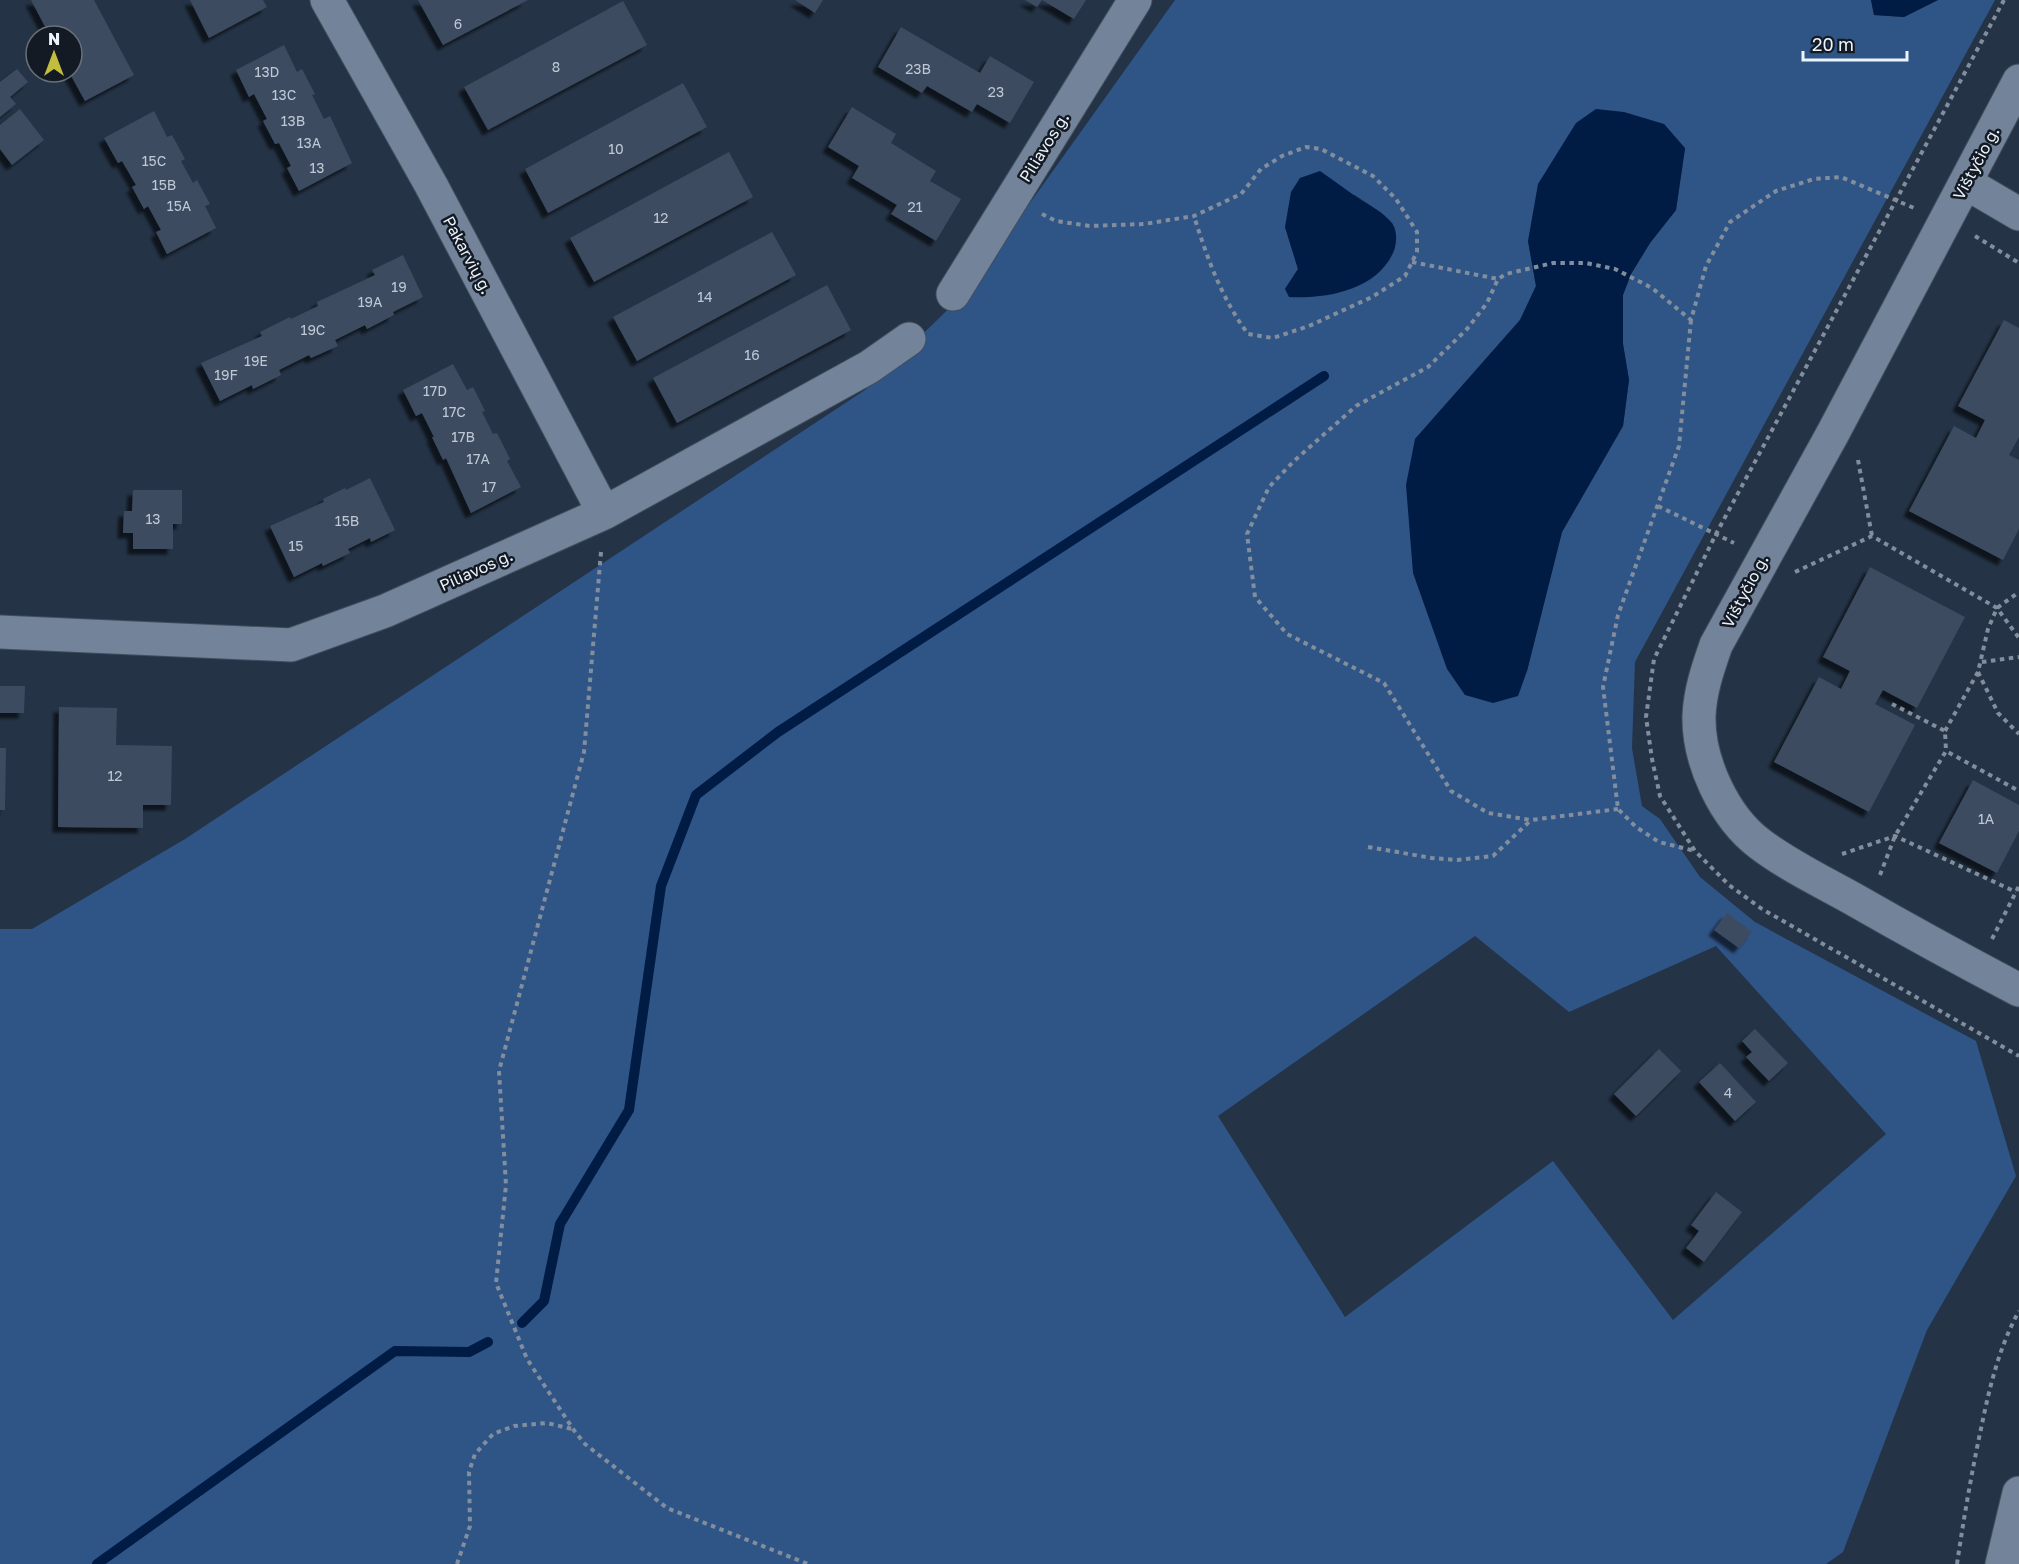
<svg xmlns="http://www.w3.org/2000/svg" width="2019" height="1564" font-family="'Golos Text',sans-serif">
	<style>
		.green { fill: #2f5486; fill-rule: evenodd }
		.water { fill: #001c45 }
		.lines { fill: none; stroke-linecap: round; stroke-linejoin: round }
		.stream { stroke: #001c45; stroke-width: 10 }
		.building { fill: #3c4b60; filter: url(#shadow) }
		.minor-casing { stroke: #424e5e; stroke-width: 35 }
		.path { stroke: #828e9d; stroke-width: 4; stroke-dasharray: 4.5 4.5; stroke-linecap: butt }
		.minor { stroke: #72839a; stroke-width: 33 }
		.labels { text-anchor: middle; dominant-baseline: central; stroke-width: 5; stroke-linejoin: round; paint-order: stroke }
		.number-label { font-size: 14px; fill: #bfc9d6 }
		.street-label { font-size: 16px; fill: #ebf3fd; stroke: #141a23 }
	</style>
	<defs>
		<filter id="shadow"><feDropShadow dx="-5.5" dy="5.5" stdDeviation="1.5" flood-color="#0009"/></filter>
	</defs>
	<rect width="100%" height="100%" fill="#243346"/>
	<path class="green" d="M1175 0H1871L1874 15 1904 17 1938 0H1995L1635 662 1632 748 1642 806 1660 819 1700 877 1755 922 1976 1041 2016 1176 1927 1330 1843 1552 1826 1564H0V929H32L185 839 865 390 967 291ZM1664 124 1685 149 1676 210 1650 243 1631 274 1623 295V344L1629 380 1623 426 1562 532 1527 671 1415 439 1520 320 1536 286 1528 241ZM1355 195 1378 211 1393 224 1285 289 1298 269 1285 227ZM1475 936 1569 1012 1716 946 1886 1134 1673 1320 1553 1161 1345 1317 1218 1116Z"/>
	<path class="water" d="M1871 0H1938L1904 17 1874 15Z
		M1596 109 1624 112 1664 124 1685 148 1676 210 1650 243 1631 274 1623 295V344L1629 380 1623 426 1562 532 1527 671 1518 696 1493 703 1465 695 1447 669 1413 573 1406 485 1415 439 1520 320 1536 286 1528 241 1538 184 1576 123Z
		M1320 171C1333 180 1345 189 1358 198 1369 205 1383 212 1391 222 1398 230 1397 244 1393 253 1376 290 1327 299 1289 297L1285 289 1298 269 1285 227 1291 192 1300 178Z"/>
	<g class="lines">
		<path class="stream" d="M522 1323 544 1301 560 1224 629 1110 661 886 696 795 778 732 1324 376
			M97 1564 395 1351 469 1352 488 1342"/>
	</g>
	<path class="building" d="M31 0H94L134 75 85 101 69 72H72V36H50Z
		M190 0H263L267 7 209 38Z
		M418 0H528L443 45Z
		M795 0H823L815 13Z
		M1025 0H1042L1037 7Z
		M1042 0H1086L1074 19Z
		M623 1 647 45 488 130 464 87Z
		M901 27 980 73 990 56 1034 82 1010 123 977 104 972 112 927 86 922 93 878 67Z
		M284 45 297 72 302 69 315 94 312 95 324 119 330 116 352 163 299 191 287 168 291 166 279 143 275 144 263 121 267 119 254 94 249 97 236 70Z
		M17 69 28 82 10 97 16 104 0 117V82Z
		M683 83 707 127 548 213 525 169Z
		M852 107 896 134 891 143 936 171 930 181 961 199 936 241 891 214 897 205 852 178 859 166 828 147Z
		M20 109 44 140 12 165 0 149V125Z
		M154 111 167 137 172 135 185 159 181 161 193 183 197 180 210 204 205 206 216 228 167 254 156 232 161 230 148 206 144 209 132 187 136 185 122 161 118 163 104 138Z
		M729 152 753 197 594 282 570 238Z
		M772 232 796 275 637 361 613 317Z
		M403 255 423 297 393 312 394 315 367 329 365 325 335 340 338 346 311 358 309 355 279 370 281 375 253 389 252 385 220 401 201 363 262 336 260 332 290 317 291 319 318 306 317 302 375 275 372 270Z
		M827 285 851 330 677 423 653 378Z
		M2004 320 2019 328V437L2009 455 2019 460V529L2003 560 1909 511 1954 426 1976 438 1985 420 1958 406Z
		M453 364 467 390 473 387 485 411 482 412 493 434 497 433 510 459 507 461 521 487 471 513 446 458 443 460 432 437H434L422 413 416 416 403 390Z
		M370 478 395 530 371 542 370 538 348 549 350 553 323 566 322 563 294 577 270 526 324 502 323 499 345 488 346 490Z
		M133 490H182V524H173V549H133V533H123L124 511H132Z
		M1870 567 1965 617 1917 708 1883 690 1875 704 1915 725 1869 812 1774 762 1819 677 1841 689 1850 671 1823 657Z
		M0 686H25L24 713H0Z
		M59 707 117 708 116 745 172 746 171 805H143V828L58 827Z
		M0 748H6L5 810H0Z
		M1973 780 2019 805V831L1997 873 1939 843Z
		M1727 913 1752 932 1739 948 1714 930Z
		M1755 1029 1788 1063 1769 1081 1746 1057 1752 1052 1742 1041Z
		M1659 1049 1681 1071 1636 1116 1614 1094Z
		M1720 1063 1756 1102 1735 1121 1699 1082Z
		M1716 1192 1742 1212 1704 1262 1686 1248 1699 1231 1691 1225Z"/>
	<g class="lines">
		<defs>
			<path id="minor" d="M327 0 431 185 604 513
				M2019 81 1833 433 1716 645C1708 668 1700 691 1699 716 1698 761 1724 817 1760 844 1789 866 1823 882 1855 900 1909 931 1964 961 2019 990
				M1966 183 2019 214
				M953 294 1135 0
				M0 632 291 645 385 611 604 513 869 367 909 339
				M2002 1564 2019 1493"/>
		</defs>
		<use href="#minor" class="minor-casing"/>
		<path class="path" d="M2004 0 1716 534 1654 659 1646 717 1652 759 1660 796 1695 851 1729 885 1762 909 2019 1056
			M1042 214 1056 221 1090 226 1144 224 1194 216 1241 194 1261 169 1282 156 1306 147 1321 149 1373 176 1396 199 1417 232V252L1405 276 1372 297 1309 326 1273 338 1248 334C1222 299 1207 258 1194 216
			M1975 236 2019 263
			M1412 262 1498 279
			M1691 320 1679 446 1618 615 1603 687 1618 809 1636 827 1659 842 1695 851
			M1858 460 1872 536
			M1658 506 1734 543
			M601 552 584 752 499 1071 506 1185 496 1283 527 1359 573 1429 585 1444 667 1508 808 1564
			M1795 572 1872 536 1997 608 2019 638
			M1982 662 2019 657
			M1978 672 1998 713 2019 734
			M1892 704 1945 731 1946 751
			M1945 731 1978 672 1988 629 1997 608 2019 592
			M1618 809 1531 820 1488 813 1451 791 1384 683 1287 634 1255 597 1247 534 1269 487 1294 461 1356 406 1428 367 1467 329 1487 303 1498 279 1506 274 1553 263H1586L1615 269 1652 288 1691 320 1706 266 1730 222 1776 191 1814 179 1841 177 1914 208
			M1368 847 1432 858 1457 860 1493 856 1530 821
			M1842 854 1895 836 2016 892
			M1880 875 1895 836 1946 751 2019 791
			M1992 939 2019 886
			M457 1564 470 1526 469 1472 475 1454 493 1434 514 1426 547 1423 572 1429
			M1957 1564C1964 1517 1972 1470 1982 1424 1990 1385 2000 1345 2019 1311"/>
		<use href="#minor" class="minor"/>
	</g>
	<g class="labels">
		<g class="number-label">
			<text x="458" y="23">6</text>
			<text x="556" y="66">8</text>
			<text x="918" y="68">23B</text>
			<text x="267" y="71">13D</text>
			<text x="996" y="91">23</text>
			<text x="284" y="94">13C</text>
			<text x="293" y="120">13B</text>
			<text x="309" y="142">13A</text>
			<text x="616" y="148">10</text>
			<text x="154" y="160">15C</text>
			<text x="317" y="167">13</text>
			<text x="164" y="184">15B</text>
			<text x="179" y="205">15A</text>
			<text x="915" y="206">21</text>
			<text x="661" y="217">12</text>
			<text x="399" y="286">19</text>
			<text x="705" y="296">14</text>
			<text x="370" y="301">19A</text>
			<text x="313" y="329">19C</text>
			<text x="752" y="354">16</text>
			<text x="256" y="360">19E</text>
			<text x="226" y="374">19F</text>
			<text x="435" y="390">17D</text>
			<text x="454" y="411">17C</text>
			<text x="463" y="436">17B</text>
			<text x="478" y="458">17A</text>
			<text x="489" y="486">17</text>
			<text x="153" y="518">13</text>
			<text x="347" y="520">15B</text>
			<text x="296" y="545">15</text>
			<text x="115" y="775">12</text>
			<text x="1986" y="818">1A</text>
			<text x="1728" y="1092">4</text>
		</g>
		<g class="street-label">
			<text transform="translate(1044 147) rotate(-58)">Piliavos g.</text>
			<text transform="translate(1976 163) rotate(-62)">Vištyčio g.</text>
			<text transform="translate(468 255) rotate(62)">Pakarvių g.</text>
			<text transform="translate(476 570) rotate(-24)">Piliavos g.</text>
			<text transform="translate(1745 591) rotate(-62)">Vištyčio g.</text>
		</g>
	</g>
	<g transform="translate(54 54)"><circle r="28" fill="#141a23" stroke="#6a717a" stroke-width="1.5"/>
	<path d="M0-4.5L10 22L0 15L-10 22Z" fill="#c3bd3e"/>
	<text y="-9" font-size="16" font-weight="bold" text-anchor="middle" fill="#ebf3fd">N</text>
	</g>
	<path d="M1803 51v9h104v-9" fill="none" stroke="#ebf3fd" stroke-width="3"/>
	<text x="1812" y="51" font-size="18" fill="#ebf3fd" stroke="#141a23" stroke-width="4.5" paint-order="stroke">20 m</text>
</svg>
